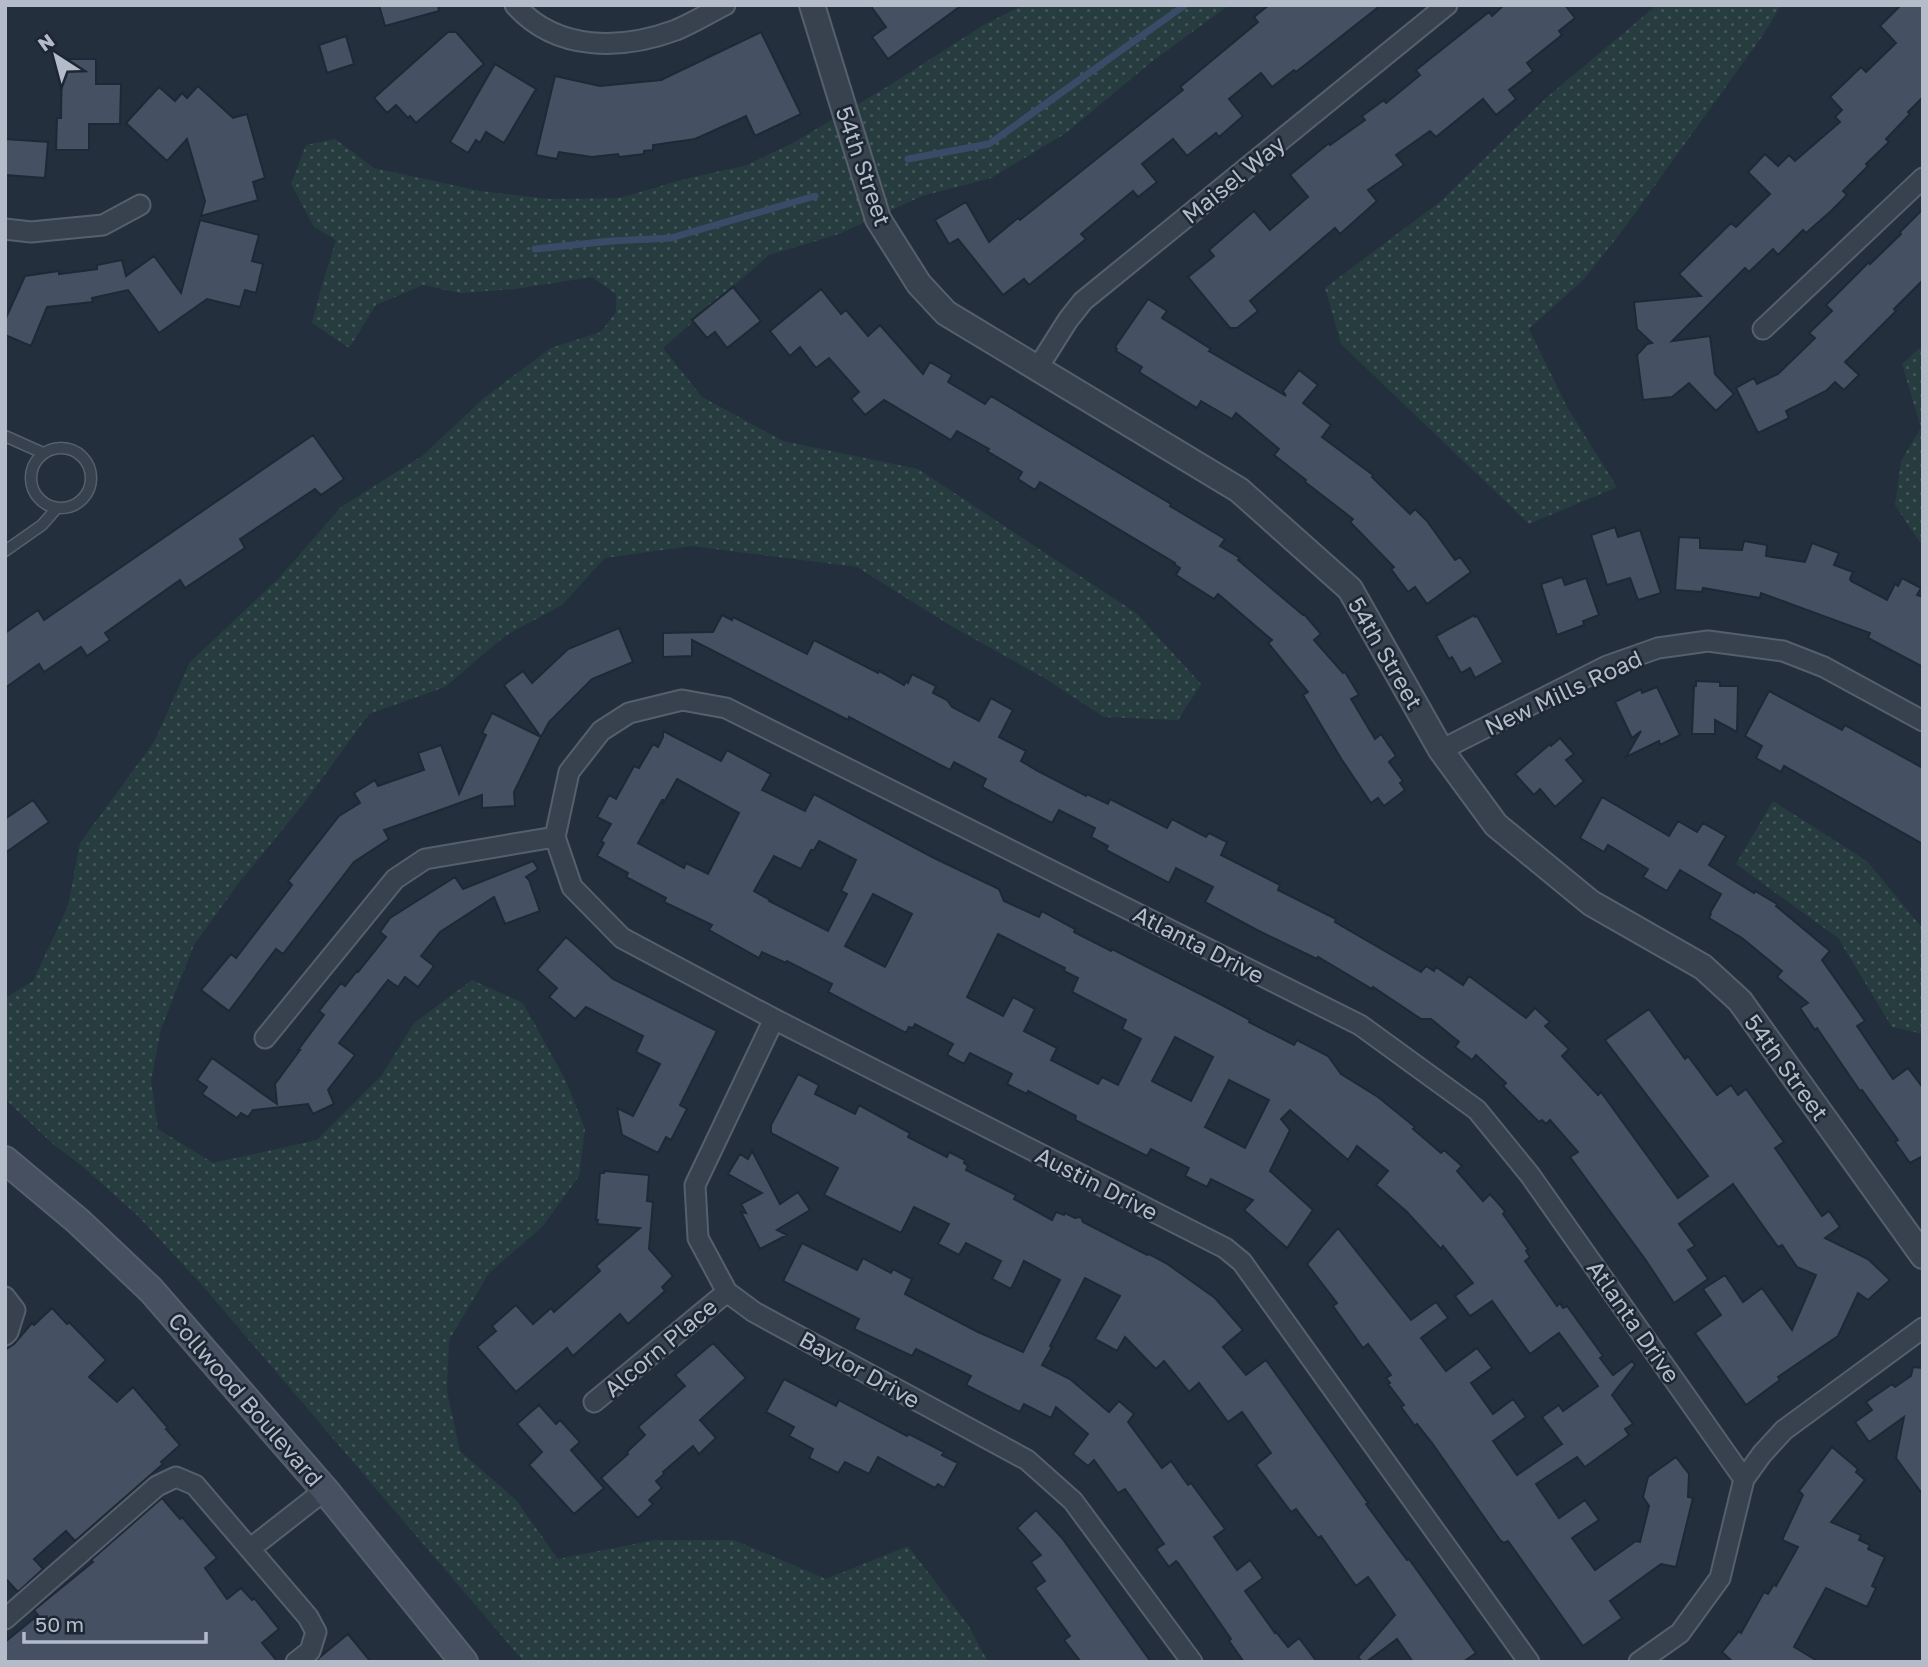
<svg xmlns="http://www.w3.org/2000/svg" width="1928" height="1667" font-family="'Golos Text',sans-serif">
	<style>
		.grass { fill: url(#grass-dots) }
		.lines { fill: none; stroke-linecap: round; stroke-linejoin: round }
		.stream { stroke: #394c67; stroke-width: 7 }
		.building { fill: #455162; stroke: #1f2835; stroke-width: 2; fill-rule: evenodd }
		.service-casing { stroke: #565f6c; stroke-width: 13 }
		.minor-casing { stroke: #565f6c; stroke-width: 23 }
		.tertiary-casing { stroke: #565f6c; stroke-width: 28 }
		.secondary-casing { stroke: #565f6c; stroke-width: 30 }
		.service { stroke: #38414e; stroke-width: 10 }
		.minor { stroke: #38414e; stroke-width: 19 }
		.tertiary { stroke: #38414e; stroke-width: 24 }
		.secondary { stroke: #465061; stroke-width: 26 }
		.labels { text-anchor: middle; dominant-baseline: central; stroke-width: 5; stroke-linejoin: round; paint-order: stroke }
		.street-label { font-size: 23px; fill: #b4bcc9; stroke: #1d2633 }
	</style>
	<defs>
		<pattern id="grass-dots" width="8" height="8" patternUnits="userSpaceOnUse" patternTransform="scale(1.75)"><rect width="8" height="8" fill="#263c3f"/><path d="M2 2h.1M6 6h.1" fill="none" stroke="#435659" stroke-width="1.8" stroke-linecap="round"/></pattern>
	</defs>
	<rect width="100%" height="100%" fill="#242f3e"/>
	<path class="grass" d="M1023 5H1229L1150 63 1066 133 991 178 922 196 839 234 769 255 663 348 702 397 783 441 918 469 1136 613 1201 684 1178 720 1104 717 1046 679 948 624 857 567 691 546 605 558 562 605 505 636 445 687 369 714 305 802 238 884 194 945 161 1029 151 1081 158 1129 213 1163 317 1140 382 1075 414 1023 472 980 523 1003 565 1079 585 1129 579 1176 543 1226 489 1273 449 1340 447 1392 460 1451 516 1500 558 1559 655 1540H734L826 1579 908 1546 968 1625 988 1662H524L201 1284 137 1215 82 1166 53 1144 5 1099V998L33 981 68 906 80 843 154 742 190 662 279 578 341 507 422 456 484 398 551 348 601 332 616 312V294L592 277 515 289 460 293 423 285 376 305 349 348 312 323 320 292 336 240 314 227 291 184 306 145 335 139 374 168 480 191 550 199 620 198 685 179 747 165 793 143 890 85 982 26Z
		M1657 5H1781L1763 35 1625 227 1585 278 1529 329 1567 407 1617 487 1529 524 1341 344 1325 288 1441 201 1546 98Z
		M1923 345V547L1895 505 1901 461 1921 428 1902 364Z
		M1773 801 1867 861 1923 929V1034L1892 1027 1838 938 1736 864Z"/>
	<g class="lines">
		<path class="stream" d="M908 159 989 144 1185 5
			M535 249 611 241 671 238 815 196"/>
	</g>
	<path class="building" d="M379 5H438L439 11 385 26Z
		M870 5H962L888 59 872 37 886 27Z
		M1269 5H1381L1296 72 1294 70 1272 87 1261 73 1229 99 1243 116 1219 137 1216 133 1187 156 1173 139 1142 164 1157 182 1138 197 1133 191 1081 234 1086 239 1029 285 1024 279 1003 295 958 239 949 244 935 220 966 202 989 242 1018 218 1020 220 1183 90 1180 87 1258 22 1254 17Z
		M1504 5H1565L1575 18 1559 31 1562 35 1527 63 1533 71 1509 90 1516 99 1496 115 1483 99 1436 137 1430 131 1396 155 1404 165 1368 190 1377 201 1340 234 1335 228 1250 301 1258 311 1237 328H1230L1188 277 1214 256 1209 250 1254 211 1270 230 1308 197 1290 175 1329 143 1330 145 1365 120 1362 116 1384 100 1386 103 1420 75 1416 70 1489 12 1492 16Z
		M1901 5H1923V97L1908 112 1910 114 1886 139 1889 142 1866 164 1868 166 1843 191 1847 195 1830 212 1806 233 1803 230 1778 255 1773 249 1749 272 1745 268 1672 341 1710 336 1715 374 1734 394 1716 411 1689 383 1672 397 1643 400 1637 355 1647 344 1652 343 1637 329 1634 302 1701 296 1679 274 1731 223 1736 227 1770 194 1748 172 1765 154 1778 166 1789 155 1795 161 1840 122 1835 117 1842 110 1830 97 1861 67 1866 72 1896 43 1880 26Z
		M448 32H456L484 64 416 123 410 116 408 118 396 105 387 113 374 98Z
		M761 32 801 114 755 136 746 116 695 139 653 145V150L644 151V154L619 157 618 154 592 157 559 152 557 159 536 155 555 76 600 86 661 80Z
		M346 36 354 64 327 73 319 45Z
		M62 59H96V84H121L120 124H89V150H56L57 118H61Z
		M495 64 536 89 504 143 486 132 480 143 476 140 468 153 450 142Z
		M198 86 233 118 247 114 265 178 253 182 258 200 201 216 205 201 187 139 167 161 126 123 159 87 175 101 182 93 187 98Z
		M5 139 48 142 45 178 5 175Z
		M1923 209V280L1894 309 1896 311 1845 362 1859 375 1844 390 1835 382 1826 391 1786 411 1789 418 1758 433 1736 388 1754 378 1757 384 1778 374 1815 338 1809 333 1832 311 1826 305 1869 262 1870 264 1901 234 1900 232Z
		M200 220 259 235 252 261 263 264 256 293 245 290 240 307 207 299 159 333 128 290 92 298 93 302 47 307 31 346 5 335V320L25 276 59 271V274L97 269V265L122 260 126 276 154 256 181 293Z
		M733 287 761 321 727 348 715 332 707 338 692 320Z
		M821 289 841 314 846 310 868 336 880 325 923 374 930 362 952 375 948 382 985 404 991 396 1171 504 1170 506 1225 539 1220 546 1240 558 1238 560 1303 615 1304 614 1321 634 1314 640 1343 673 1345 672 1359 695 1351 699 1375 739 1381 734 1396 756 1389 762 1403 781 1400 783 1405 790 1384 806 1378 798 1371 803 1342 760 1303 695 1308 692 1268 643 1272 640 1218 594 1214 599 1176 575 1180 568 1174 564 1175 563 1040 482 1035 490 1018 479 1022 472 987 451 989 449 957 431 951 440 884 400 865 415 851 399 859 392 829 358 816 368 800 347 790 356 770 331Z
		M1148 299 1167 311 1162 318 1211 349 1209 351 1286 396 1283 391 1299 370 1318 385 1303 403 1331 425 1322 437 1373 475 1372 477 1410 514 1415 509 1427 521 1455 560 1460 557 1471 572 1427 604 1415 587 1408 592 1391 569 1394 567 1350 522 1353 519 1305 482 1306 480 1274 455 1279 449 1236 413 1232 419 1201 401 1197 408 1139 372 1142 367 1116 351 1117 349 1115 347Z
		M313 435 344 479 321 495 315 489 240 539 245 548 185 588 180 580 105 633 110 640 87 656 81 647 44 672 39 664 5 688V633L38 610 44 620Z
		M1615 527 1618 537 1640 530 1661 593 1638 600 1630 578 1607 585 1591 535Z
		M1679 537 1700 538V548L1742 550 1744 541 1767 545 1766 556 1805 562 1812 543 1839 553 1834 565 1853 572 1850 579 1851 581 1887 600 1895 584 1898 586 1902 578 1921 588 1917 595 1923 597V667L1868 638 1870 633 1761 593 1760 598 1703 588 1702 592 1675 590Z
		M1562 577 1565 585 1586 578 1599 615 1583 621 1584 625 1557 635 1541 584Z
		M722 615 732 620 733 617 807 654 814 640 878 673 879 671 904 685 906 681 908 683 912 674 936 686 933 693 947 700 952 707 979 721 991 698 1013 710 999 737 1026 751 1021 761 1038 771 1086 796 1087 794 1108 804 1110 799 1167 828 1172 819 1206 837 1209 833 1227 842 1221 855 1280 885 1278 890 1336 919 1335 922 1421 972 1426 966 1434 971 1436 967 1463 985 1469 976 1526 1018 1535 1008 1550 1022 1545 1026 1569 1049 1562 1056 1598 1095 1601 1092 1678 1198 1708 1176 1605 1040 1649 1009 1685 1059 1688 1056 1717 1095 1731 1085 1738 1095 1746 1089 1784 1142 1775 1148 1822 1216 1829 1211 1840 1227 1825 1238 1868 1259 1890 1280 1868 1300 1858 1293 1838 1336 1778 1377 1780 1380 1746 1405 1695 1333 1721 1315 1703 1289 1725 1275 1743 1302 1762 1288 1792 1330 1816 1275 1797 1267 1782 1245 1778 1247 1733 1184 1679 1224 1695 1246 1688 1250 1708 1279 1674 1303 1645 1259 1570 1157 1578 1152 1550 1120 1546 1124 1542 1120 1539 1122 1503 1086 1506 1083 1476 1055 1472 1060 1455 1047 1459 1042 1431 1019H1421L1373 987 1372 989 1318 957 1317 959 1257 930 1205 902 1213 887 1176 868 1169 883 1106 850 1108 846 1091 837 1095 828 1059 810 1052 823 982 787 986 779 954 762 950 770 849 717 848 720 692 640V656L663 657V633L713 632Z
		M1474 615 1475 617 1477 616 1503 662 1475 678 1470 668 1461 673 1452 657 1449 659 1436 636Z
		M619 628 633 662 592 679 549 722 541 737 504 685 523 671 532 683 568 649Z
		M1696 681 1720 682V686H1738L1737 732 1715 720V734H1692L1694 686H1696Z
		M1657 687 1680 735 1660 745 1659 741 1626 757 1641 731 1632 738 1615 702 1641 689 1642 693Z
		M1769 691 1842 730 1845 725 1923 768V844L1784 766 1781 772 1756 758 1762 746 1745 736Z
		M492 713 541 737 514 792 515 806 482 808V795L384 830 389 839 354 862 283 954 276 949 229 1011 201 990 231 954 236 958 292 885 288 881 339 816 360 803 354 793 375 780 378 786 424 770 418 753 441 745 459 794 486 735 482 733Z
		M663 731 721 761 727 750 771 774 762 790 805 811 814 794 934 858 999 889 1004 901 1039 917 1042 911 1075 929 1074 932 1111 951 1112 949 1216 1002 1250 1020 1249 1022 1294 1045 1297 1040 1328 1056 1341 1074 1378 1097 1415 1127 1413 1129 1441 1153 1444 1150 1462 1166 1457 1171 1483 1201 1490 1194 1505 1211 1503 1214 1528 1249 1526 1251 1530 1257 1525 1261 1557 1306 1560 1303 1563 1308 1567 1306 1603 1356 1600 1358 1613 1375 1632 1361 1635 1365 1612 1395 1633 1424 1625 1429 1629 1435 1585 1467 1577 1457 1536 1484 1559 1518 1585 1500 1599 1520 1572 1538 1595 1570 1636 1541 1640 1542 1649 1506 1643 1497 1648 1477 1676 1457 1689 1474 1688 1497 1693 1498 1676 1567 1661 1564 1610 1601 1622 1618 1583 1646 1508 1541 1504 1543 1500 1540 1432 1443 1417 1424 1415 1426 1401 1407 1404 1405 1388 1384 1390 1383 1386 1378 1391 1375 1368 1344 1363 1348 1333 1306 1337 1303 1307 1264 1338 1228 1411 1320 1436 1302 1448 1318 1421 1338 1446 1371 1477 1348 1492 1368 1471 1383 1493 1414 1513 1399 1526 1417 1493 1441 1517 1475 1562 1444 1542 1417 1559 1405 1563 1411 1598 1386 1559 1333 1530 1354 1492 1301 1470 1316 1455 1296 1473 1283 1443 1246 1441 1249 1406 1211 1376 1185 1388 1171 1357 1146 1348 1160 1290 1110 1281 1119 1290 1130 1270 1171 1313 1210 1287 1248 1244 1210 1253 1200 1211 1179 1207 1187 1185 1176 1189 1168 1151 1149 1147 1156 1075 1120 1076 1116 1028 1091 1027 1094 1007 1084 1012 1074 970 1053 964 1064 947 1055 953 1044 915 1024 913 1028 909 1027 906 1033 828 992 832 984 787 961 786 963 762 952 759 958 709 930 712 925 664 902 666 898 626 877 628 873 597 856 604 843 601 841 611 824 597 817 609 795 616 799 634 766 639 768 653 744 658 747 663 737ZM677 779 739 813 708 874 686 863 684 868 638 843 662 800H663V804ZM819 841 856 860 841 891 847 894 828 931 769 901 770 900 754 891 774 856 801 869 811 850H814ZM873 894 912 914 885 967 845 946ZM998 934 1065 968 1064 971 1078 978 1072 992 1126 1020 1122 1029 1141 1039 1118 1085 1102 1077 1098 1084 1051 1060 1057 1048 1024 1031 1035 1009 1013 997 1003 1016 967 997ZM1175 1037 1213 1057 1191 1101 1152 1081ZM1229 1080 1269 1100 1245 1148 1205 1127Z
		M1560 738 1574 754 1566 760 1584 781 1555 807 1540 789 1534 795 1515 774 1550 744 1551 746Z
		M1602 797 1669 836 1678 821 1697 832 1703 823 1726 836 1709 865 1754 893 1755 891 1777 904 1776 906 1830 951 1822 960 1865 1021 1857 1026 1893 1079 1908 1068 1923 1088V1156L1910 1163 1895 1142 1898 1140 1862 1090 1860 1091 1817 1028 1815 1030 1800 1008 1808 1003 1777 977 1782 971 1742 938 1709 918 1711 914 1710 913 1721 894 1680 870 1667 891 1643 877 1648 869 1608 845 1604 852 1580 838Z
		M33 800 49 822 5 853V819Z
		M533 861 538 869 526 877 529 880 540 911 505 924 494 897 440 932 421 956 434 966 418 987 405 977 398 987 388 980 339 1043 355 1055 328 1090 334 1104 313 1114 308 1104 253 1110 248 1117 241 1113 237 1118 202 1094 207 1087 197 1080 212 1058 277 1104 275 1084 300 1050H298L324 1015 319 1011 341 983 345 986 357 971 358 972 386 937 380 932 390 918 455 877 463 889Z
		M566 937 613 979 717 1031 680 1105 687 1109 671 1140 666 1137 658 1153 622 1135 617 1108 633 1116 660 1064 636 1052 643 1036 586 1007 575 1019 549 997 557 988 537 970Z
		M798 1074 819 1085 815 1094 855 1114 859 1105 910 1133 908 1137 947 1157 949 1152 965 1160 964 1163 968 1166 966 1170 1016 1195 1014 1199 1052 1220 1056 1212 1064 1215 1065 1213 1075 1218 1081 1217 1083 1222 1147 1255 1149 1254 1166 1263 1215 1298 1243 1330 1223 1347 1246 1375 1266 1360 1368 1503 1366 1504 1407 1560 1409 1559 1476 1653 1463 1662H1413L1397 1639 1366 1662H1362L1358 1657 1395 1615 1368 1577 1356 1586 1321 1536 1318 1538 1296 1509 1291 1512 1256 1465 1271 1453 1242 1412 1228 1422 1199 1383 1189 1392 1164 1361 1156 1369 1125 1337 1117 1351 1095 1339 1120 1296 1085 1278 1050 1346 1052 1347 1042 1365 1070 1379 1109 1412 1119 1401 1134 1414 1128 1422 1162 1468 1171 1461 1188 1485 1191 1483 1225 1529 1214 1537 1237 1570 1250 1560 1263 1578 1245 1591 1275 1633 1276 1632 1288 1647 1299 1638 1317 1662H1244L1229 1641 1231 1639 1178 1563 1176 1561 1169 1567 1156 1549 1164 1544 1125 1489 1118 1493 1094 1460 1088 1466 1073 1454 1088 1434 1056 1407 1051 1418 1024 1404 1020 1412 966 1385 971 1376 916 1349 912 1356 854 1329 859 1319 783 1281 802 1243 857 1270 863 1258 891 1273 893 1269 912 1279 905 1294 978 1332 1023 1352 1060 1280 1024 1261 1011 1289 992 1279 1001 1261 966 1243 959 1255 938 1244 949 1224 914 1207 901 1233 824 1195 838 1168 771 1133V1125Z
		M752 1151 780 1204 798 1192 810 1210 777 1230 787 1235 760 1249 741 1212 746 1213 741 1204 762 1193 728 1174 740 1154 748 1159Z
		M604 1171 649 1175 647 1201 653 1202 649 1249 673 1276 662 1287 665 1291 628 1324 620 1314 573 1356 567 1348 516 1392 477 1347 496 1331 492 1326 516 1305 533 1324 551 1308 554 1312 600 1271 596 1266 640 1228 597 1224 598 1220H596L600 1173H604Z
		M52 1308 67 1324 69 1322 106 1360 89 1377 117 1402 133 1387 168 1428 166 1429 180 1445 161 1462 163 1464 75 1541 66 1531 34 1559 43 1569 18 1592 5 1578V1350L14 1344 32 1323 34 1325Z
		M713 1343 746 1378 700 1420 716 1438 699 1454 693 1446 663 1472 664 1474 656 1481 662 1488 649 1500 653 1504 638 1518 601 1478 628 1454 627 1452 645 1435 638 1427 685 1386 675 1375Z
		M1913 1367 1923 1368V1495L1896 1458 1904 1417 1869 1442 1855 1422 1872 1410 1866 1402 1892 1384 1895 1387 1911 1376Z
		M784 1379 836 1406 839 1400 907 1436 909 1434 944 1452 942 1455 958 1463 944 1488 938 1484 935 1488 878 1457 869 1474 845 1462 838 1473 809 1458 813 1449 789 1436 794 1427 766 1412Z
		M539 1405 556 1424 560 1420 580 1442 571 1450 604 1488 574 1514 529 1465 542 1452 517 1424Z
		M1832 1447 1858 1469 1856 1472 1865 1480 1831 1522 1861 1535 1859 1540 1870 1545 1868 1549 1885 1557 1872 1586 1876 1588 1867 1607 1826 1588 1794 1647 1819 1662H1733L1722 1652 1739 1631 1741 1633 1764 1592 1768 1594 1774 1584 1776 1586 1798 1547 1782 1540 1803 1495 1799 1491Z
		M162 1498 180 1519 182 1517 217 1558 205 1568 227 1599 241 1588 252 1600 254 1598 279 1629 262 1643 278 1662H5V1642L38 1615 34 1610 93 1562 91 1560Z
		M1036 1510 1062 1538 1151 1662H1081L1064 1640 1070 1636 1035 1588 1045 1581 1031 1562 1041 1555 1017 1528Z
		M348 1634 371 1662H316L320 1657Z"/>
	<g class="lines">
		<defs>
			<path id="service" d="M5 436 43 453
				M31 478a30 30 0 1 1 60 0a30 30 0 1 1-60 0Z
				M5 551 42 525 57 508"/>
			<path id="minor" d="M515 5C557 52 622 50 676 30 693 23 709 13 725 5
				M5 229 31 232 103 225 140 205
				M1763 329 1923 178
				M1037 369 1068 320 1083 301 1447 5
				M1441 750 1607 666 1658 648 1708 641 1783 651 1824 667 1923 721
				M555 837 569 772 601 731 629 713 682 700 726 708 1360 1025 1477 1110 1530 1175 1744 1479
				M555 837 572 887 622 938 774 1019 1225 1248 1242 1262 1529 1662
				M774 1019 695 1185 698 1238 727 1292 754 1312 1027 1460 1073 1501 1192 1662
				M265 1038 395 879 425 859 555 837
				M5 1297 15 1310 8 1332 5 1335
				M594 1402 727 1292
				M251 1548 325 1490
				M5 1619 157 1486 176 1477 195 1485 308 1617 316 1632 310 1651 296 1662
				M1639 1662 1680 1633 1720 1578 1744 1479 1762 1454 1784 1430 1923 1328"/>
			<path id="tertiary" d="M812 5 878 219 919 284 946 313 1239 490 1350 589 1441 750 1496 825 1591 903 1703 967 1740 1001 1923 1256"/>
			<path id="secondary" d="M5 1160 78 1221 151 1290 325 1490 464 1662"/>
		</defs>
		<use href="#service" class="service-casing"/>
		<use href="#minor" class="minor-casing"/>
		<use href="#tertiary" class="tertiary-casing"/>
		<use href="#secondary" class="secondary-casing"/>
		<use href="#service" class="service"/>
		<use href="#minor" class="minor"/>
		<use href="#tertiary" class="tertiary"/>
		<use href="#secondary" class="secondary"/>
	</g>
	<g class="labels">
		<g class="street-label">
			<text transform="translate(864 166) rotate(71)">54th Street</text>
			<text transform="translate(1233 179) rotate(-39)">Maisel Way</text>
			<text transform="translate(1386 653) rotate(60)">54th Street</text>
			<text transform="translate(1563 692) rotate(-25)">New Mills Road</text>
			<text transform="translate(1199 944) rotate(27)">Atlanta Drive</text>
			<text transform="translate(1787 1067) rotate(54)">54th Street</text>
			<text transform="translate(1097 1183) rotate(27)">Austin Drive</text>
			<text transform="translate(1634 1321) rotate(55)">Atlanta Drive</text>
			<text transform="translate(660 1347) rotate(-40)">Alcorn Place</text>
			<text transform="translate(860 1369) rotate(29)">Baylor Drive</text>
			<text transform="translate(246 1399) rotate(49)">Collwood Boulevard</text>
		</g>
	</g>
	<rect width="1928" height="1667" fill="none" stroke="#b4bcc9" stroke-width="14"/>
	<g transform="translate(56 56) rotate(324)" stroke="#1d2633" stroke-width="5" paint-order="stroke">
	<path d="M0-5L12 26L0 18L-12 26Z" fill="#b4bcc9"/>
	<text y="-10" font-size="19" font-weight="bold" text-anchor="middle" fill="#b4bcc9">N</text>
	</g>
	<path d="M24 1632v10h182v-10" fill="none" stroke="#b4bcc9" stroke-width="3.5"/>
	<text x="35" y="1632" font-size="21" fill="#b4bcc9" stroke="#1d2633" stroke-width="5" paint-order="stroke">50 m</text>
</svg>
